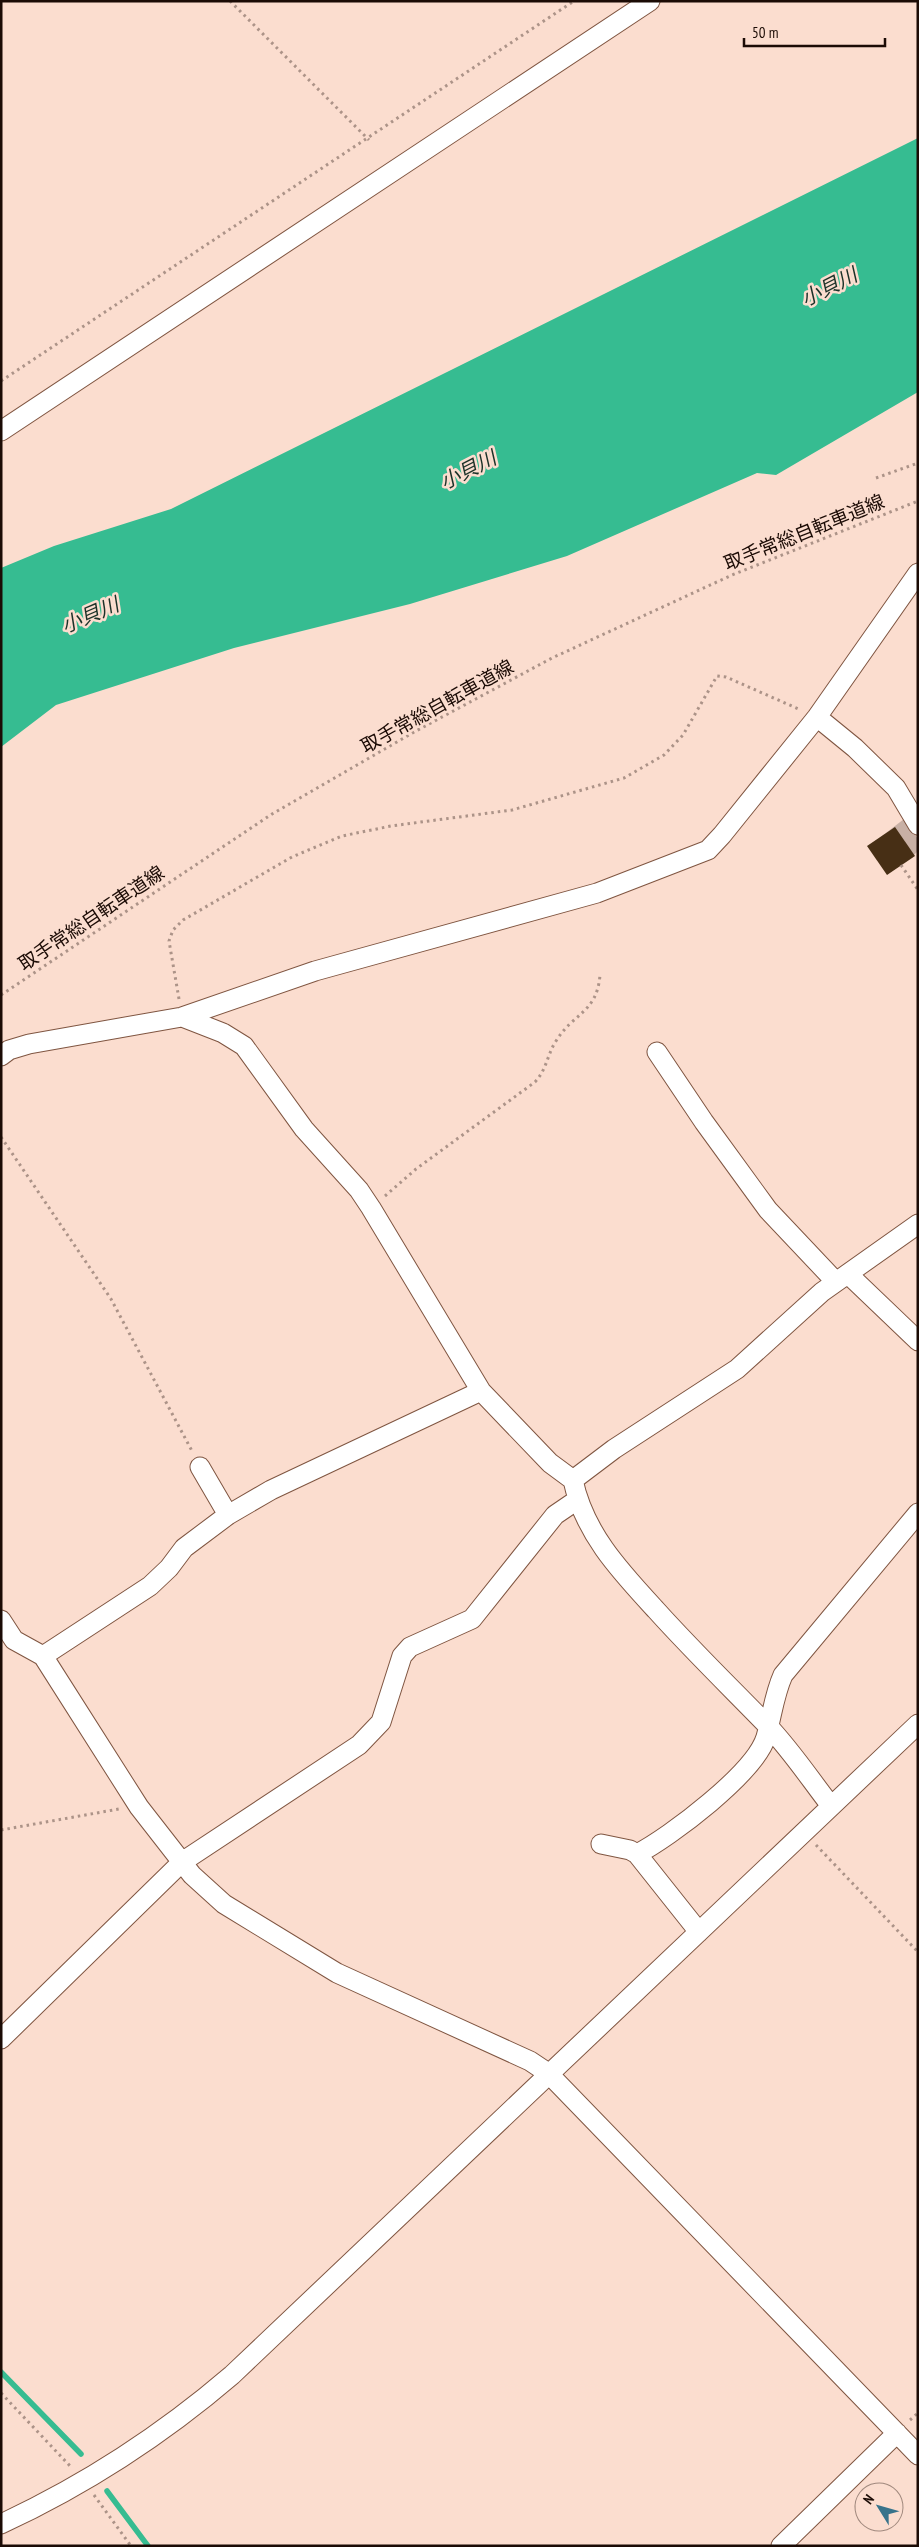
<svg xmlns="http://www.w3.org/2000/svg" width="919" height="2547" font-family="'PT Sans Narrow','Noto Sans JP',sans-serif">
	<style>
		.water { fill: #36bc91 }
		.shadow { fill: #0003 }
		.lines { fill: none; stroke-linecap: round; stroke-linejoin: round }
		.stream { stroke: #36bc91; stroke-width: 5.5 }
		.building { fill: #472f15 }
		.minor-casing { stroke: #7f5541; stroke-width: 21 }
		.path { stroke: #ac9388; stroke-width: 3; stroke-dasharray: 2.5 4; stroke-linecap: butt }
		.minor { stroke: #fff; stroke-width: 19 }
		.labels { text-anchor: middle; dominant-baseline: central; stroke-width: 5; stroke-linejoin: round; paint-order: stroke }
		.street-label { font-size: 19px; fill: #1b0b05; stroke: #fbddcf }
		.water-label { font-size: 20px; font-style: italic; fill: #1b3128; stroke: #fbddcf }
	</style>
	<rect width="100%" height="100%" fill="#fbddcf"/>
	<path class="water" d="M918 138V392L776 475 757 473 567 556 410 604 234 648 56 705 1 747V568L54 546 171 509Z"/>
	<path class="shadow" d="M904 819 918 839V851L914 855 869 846Z"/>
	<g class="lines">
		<path class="stream" d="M1 2372 81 2454
			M107 2491 148 2546"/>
	</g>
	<path class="building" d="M895 827 915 856 887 875 867 846Z"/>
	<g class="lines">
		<defs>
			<path id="minor" d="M1 431 650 1
				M817 717 855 748 896 788 918 825
				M182 1017 223 1033 244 1046 304 1129 359 1190 371 1208 481 1391 550 1463 573 1480C584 1533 620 1571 656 1610 692 1650 730 1687 767 1725 791 1750 810 1779 831 1806
				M657 1052 704 1122 768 1210 836 1282
				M1 1056 9 1050 29 1044 182 1017 315 971 597 893 708 850 722 835 817 717 918 573
				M849 1275 918 1341
				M200 1467 228 1515
				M573 1480 614 1449 737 1369 822 1292 918 1224
				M1 1620 14 1640 43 1656 139 1807 192 1875 224 1904 337 1973 530 2061 548 2073 918 2455
				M43 1656 150 1586 169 1568 184 1548 228 1515 271 1490 481 1391
				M601 1844 630 1850 637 1854 699 1932
				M637 1854C670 1837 755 1773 766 1737 772 1716 774 1695 783 1675L918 1513
				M1 2039 182 1862 359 1745 381 1722 402 1656 410 1647 472 1619 555 1515 577 1500
				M1 2524C85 2485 162 2435 232 2375L918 1724
				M781 2546 897 2433"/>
		</defs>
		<use href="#minor" class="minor-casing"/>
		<path class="path" d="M230 1 369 140
			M1 381 574 1
			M876 478 918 463
			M901 865 918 890
			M1 995 272 814 416 731 552 658 732 575 918 501
			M179 999 169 941 173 930 183 920 292 857 342 836 391 826 512 810 624 778 664 755 683 735 717 676 726 677 801 710
			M1 1137 111 1299 192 1451
			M385 1196 416 1169 535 1082C547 1069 547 1055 556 1041 573 1013 597 1013 600 975
			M1 1830 119 1809
			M816 1845 918 1952
			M1 2393 71 2467
			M910 2420 918 2413
			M94 2495 131 2546"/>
		<use href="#minor" class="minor"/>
	</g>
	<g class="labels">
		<g class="street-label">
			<text transform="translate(804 532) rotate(-22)">取手常総自転車道線</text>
			<text transform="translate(437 706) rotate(-29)">取手常総自転車道線</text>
			<text transform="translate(91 918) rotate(-34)">取手常総自転車道線</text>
		</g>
		<g class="water-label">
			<text transform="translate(829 287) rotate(-27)">小貝川</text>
			<text transform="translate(468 470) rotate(-27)">小貝川</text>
			<text transform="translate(90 615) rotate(-23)">小貝川</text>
		</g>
	</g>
	<rect width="919" height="2547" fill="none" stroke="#1b0b05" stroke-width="5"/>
	<g transform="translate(879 2507) rotate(307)"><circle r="24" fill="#fbddcf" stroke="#a1897e"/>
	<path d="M0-4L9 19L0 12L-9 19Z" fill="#38738b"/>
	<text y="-8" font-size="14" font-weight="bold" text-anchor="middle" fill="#1b0b05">N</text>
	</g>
	<path d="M744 38v8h141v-8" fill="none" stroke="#1b0b05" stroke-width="2.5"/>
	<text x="752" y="38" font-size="15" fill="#1b0b05" stroke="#fbddcf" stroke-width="4" paint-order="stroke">50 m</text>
</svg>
